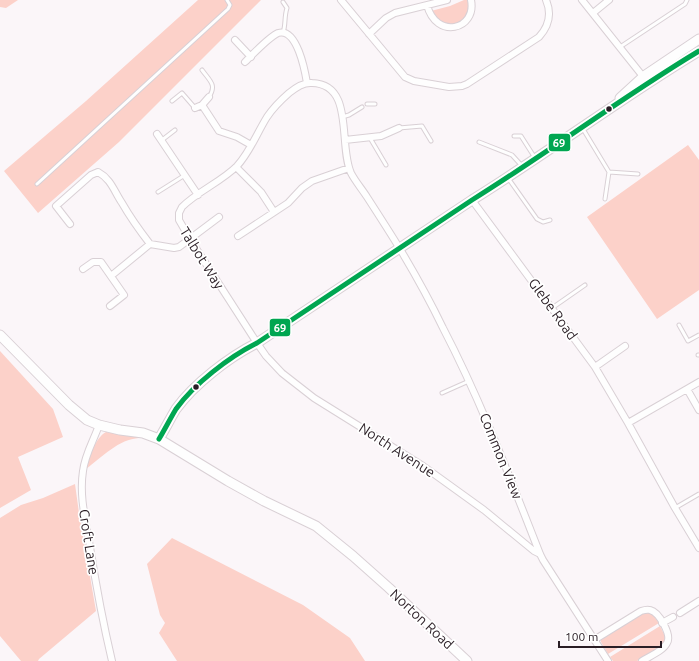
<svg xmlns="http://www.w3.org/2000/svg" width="699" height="661" font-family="Ubuntu,sans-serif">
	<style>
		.green { fill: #fcd1c9 }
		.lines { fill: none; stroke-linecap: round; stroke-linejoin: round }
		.lane-casing { stroke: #d9d0d5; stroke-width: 5 }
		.street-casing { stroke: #d9d0d5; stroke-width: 8 }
		.secondary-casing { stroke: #d9d0d5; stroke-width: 11 }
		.lane { stroke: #fefefe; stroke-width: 3 }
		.street { stroke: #fefefe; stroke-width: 6 }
		.secondary { stroke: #fefefe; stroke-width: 9 }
		.bus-1-casing { stroke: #fff; stroke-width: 8 }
		.bus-1 { stroke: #00a651; stroke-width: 5 }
		.bus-dot { fill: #2a1e25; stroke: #fff; stroke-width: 1.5 }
		.labels { text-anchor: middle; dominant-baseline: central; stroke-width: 3.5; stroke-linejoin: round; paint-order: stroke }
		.street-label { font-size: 14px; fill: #2a1e25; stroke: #fff }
		.line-badge { stroke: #fff; stroke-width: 1.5 }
		.badge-label { font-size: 11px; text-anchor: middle; font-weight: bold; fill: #fff }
	</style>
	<rect width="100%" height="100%" fill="#fbf6f9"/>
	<path class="green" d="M0 0H18L6 8 0 7Z
		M198 0H261L119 142 38 213 4 171 86 101Z
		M464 0H469C471 22 461 25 442 24L431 11 450 6Z
		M688 145 699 160V290L657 319 587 217Z
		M0 351 53 409 63 437 18 457 31 490 0 508Z
		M106 432 139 436V438C119 439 102 457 86 469 89 458 95 438 106 432Z
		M75 484 79 513 96 611 39 659 38 661H21L0 636V518L21 505 43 498Z
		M172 538 303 605 350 638 365 661H177L159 633 165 623 160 615 147 564Z
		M644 612 652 613 659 623 608 654 601 642V640Z
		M660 626 665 636V640L658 649 637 661H613L610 657Z"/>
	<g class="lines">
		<defs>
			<path id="lane" d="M283 2 287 8C284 17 286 24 283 33
				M620 47 685 4 687 0
				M202 70C210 81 217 85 209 97
				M172 101 182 93 195 108
				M367 104H375
				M342 117 349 115 362 107
				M399 128 422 126 431 141
				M583 129 609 172 638 174
				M514 136H521L535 158
				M370 138 386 165
				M162 140 175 130
				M479 142 512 155 522 166
				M508 178 537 219 543 222 550 220
				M37 184 228 9 230 5 227 0
				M158 192 185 175
				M605 199 609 172
				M552 308 585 285
				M679 325 688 341 699 335
				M698 355H699
				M442 393 469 381
				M675 508 699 494"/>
			<path id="street" d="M341 0 405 77 414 81 449 87 462 86 467 84 539 37C549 26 552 14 546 0
				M582 0 645 79
				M427 5C436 40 477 30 471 0
				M593 13 609 0
				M369 34 386 18 395 13 447 0
				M235 40 251 57
				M245 62C252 55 269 37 278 33 297 27 305 71 307 83
				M202 105 219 131 237 137 251 145
				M195 108 202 105 209 97
				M157 134 198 195
				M345 140 381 136 399 128
				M236 167 261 192 274 212
				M472 200 595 367 628 423 675 508 699 548
				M70 224 56 206 91 175 98 172C111 179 114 191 122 203 130 217 140 231 150 244L111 276
				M238 236 288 203 302 188 312 181 349 168
				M150 244 174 248 179 247 219 217
				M83 269 93 262H101L124 295 110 306
				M595 367 625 346
				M687 389 699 410
				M628 423 699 382
				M99 425C94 440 85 454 83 471 79 496 86 522 90 547 96 585 103 623 112 661
				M540 554 534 551 484 510 423 466 314 398 282 373 266 356 257 343 190 239 179 220V213L182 207C198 191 221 182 237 166 250 152 257 133 267 117 273 108 281 100 289 93 295 88 303 82 312 83 355 84 338 145 351 173 355 181 362 189 367 197 378 214 389 231 400 249 415 274 430 301 443 328 481 401 510 478 540 554L543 560 608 661
				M680 613 699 601
				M662 623 673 617
				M594 640 641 611C644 610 647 609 650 610 659 612 672 635 667 643 663 651 650 656 642 661"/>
			<path id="secondary" d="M620 98 644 76 699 39
				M0 335 69 405 87 420 99 425 120 430 143 433 159 439 228 481 264 501 316 526 353 556 389 588 467 661
				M159 439C165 429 170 419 176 409 194 384 229 357 257 343L472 200C549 152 621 98 699 51"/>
		</defs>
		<use href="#lane" class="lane-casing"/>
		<use href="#street" class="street-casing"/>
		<use href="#secondary" class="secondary-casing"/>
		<use href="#lane" class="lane"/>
		<use href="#street" class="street"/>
		<use href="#secondary" class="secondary"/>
		<defs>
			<path id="bus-1" d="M159 439C165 429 170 419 176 409 194 384 229 357 257 343L472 200C549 152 621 98 699 51"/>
		</defs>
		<use href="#bus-1" class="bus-1-casing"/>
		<use href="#bus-1" class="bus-1"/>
	</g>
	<g class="bus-dot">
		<circle cx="609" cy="109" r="3.5"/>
		<circle cx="196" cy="387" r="3.5"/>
	</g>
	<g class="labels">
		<g class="street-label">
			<text transform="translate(202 258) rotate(58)">Talbot Way</text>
			<text transform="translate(553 309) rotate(54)">Glebe Road</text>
			<text transform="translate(397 450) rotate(33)">North Avenue</text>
			<text transform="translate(501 456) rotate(68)">Common View</text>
			<text transform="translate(89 542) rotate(81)">Croft Lane</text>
			<text transform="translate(422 619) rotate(43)">Norton Road</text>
		</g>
	</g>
	<g class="line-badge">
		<rect x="548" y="133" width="23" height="19" rx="4" fill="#00a651"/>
		<rect x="269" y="318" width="22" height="19" rx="4" fill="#00a651"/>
	</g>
	<g class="badge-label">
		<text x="559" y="147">69</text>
		<text x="280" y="332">69</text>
	</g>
	<path d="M559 641v6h102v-6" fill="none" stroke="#2a1e25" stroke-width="2"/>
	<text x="565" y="641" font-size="12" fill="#2a1e25" stroke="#ffffff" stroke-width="3" paint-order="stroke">100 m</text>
</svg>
